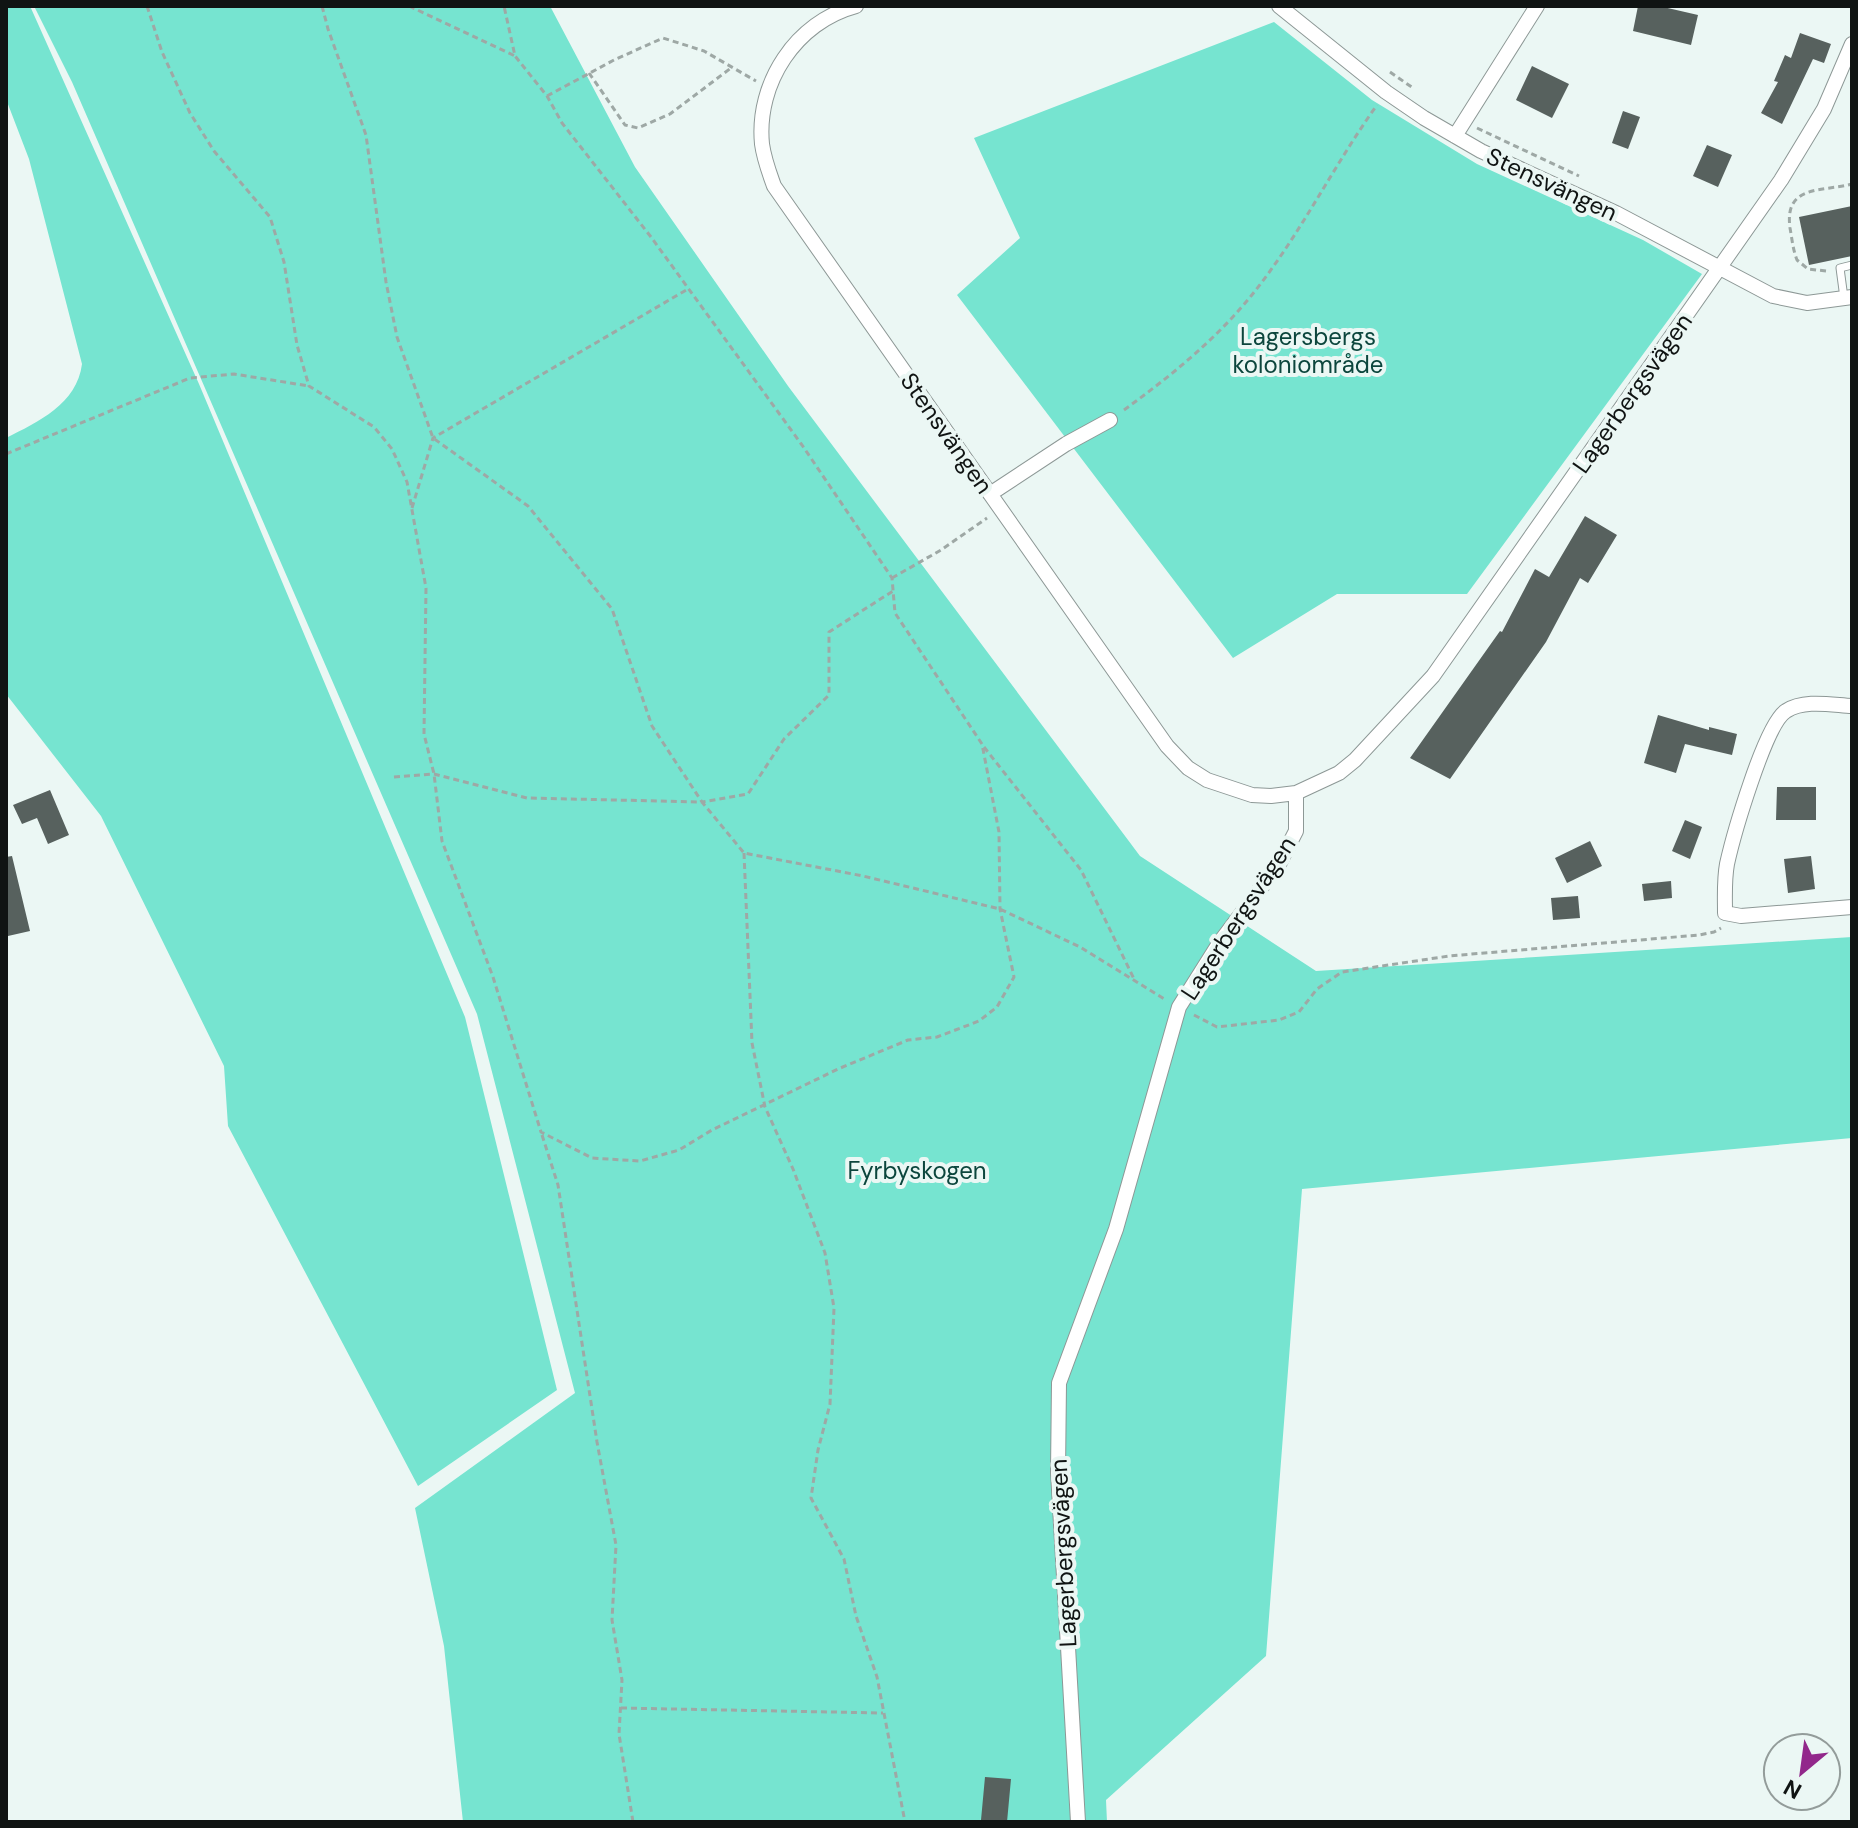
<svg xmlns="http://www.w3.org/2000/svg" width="1858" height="1828" font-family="'DM Sans',sans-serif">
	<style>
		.green { fill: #76e4d0 }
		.building { fill: #57615e }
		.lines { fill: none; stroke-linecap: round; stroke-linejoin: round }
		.service-casing { stroke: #8d9896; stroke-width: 9 }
		.minor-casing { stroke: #8d9896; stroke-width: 16 }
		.path { stroke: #9ea8a5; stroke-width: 3; stroke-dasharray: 6 4; stroke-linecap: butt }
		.service { stroke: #fff; stroke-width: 7 }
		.minor { stroke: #fff; stroke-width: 14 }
		.labels { text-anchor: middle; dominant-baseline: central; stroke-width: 8; stroke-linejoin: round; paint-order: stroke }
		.street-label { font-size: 24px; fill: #101413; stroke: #ebf7f4 }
		.park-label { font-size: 24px; fill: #0c463d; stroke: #ebf7f4 }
	</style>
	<rect width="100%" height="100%" fill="#ebf7f4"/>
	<path class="green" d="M6 6H30L199 384 465 1017 557 1390 418 1486 228 1126 224 1066 101 816 6 694V438C38 422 77 404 82 364L29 159 6 99Z
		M34 6H550L635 167 788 386 1140 856 1316 971 1852 937V1138L1302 1189 1266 1656 1106 1800 1107 1822H463L444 1646 415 1508 575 1393 477 1014 72 82Z
		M1274 22 1372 100 1477 164 1643 240 1702 274 1467 594H1337L1233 658 957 295 1020 238 974 138Z"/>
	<path class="building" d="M1638 6H1659L1698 15 1691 45 1633 31Z
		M1800 33 1831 44 1824 63 1813 59 1782 124 1761 113 1778 82 1774 81 1785 55 1791 58Z
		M1532 66 1569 84 1552 118 1516 100Z
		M1623 111 1640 117 1628 149 1612 143Z
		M1707 145 1732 155 1718 187 1693 176Z
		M1852 206V256L1809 265 1799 217Z
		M1585 516 1617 535 1588 583 1580 578 1546 642 1450 779 1410 758 1500 631 1502 632 1535 569 1549 577Z
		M1658 715 1709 730V727L1737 734 1732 755 1685 744 1676 773 1644 763Z
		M1777 787H1816V820H1776Z
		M50 790 69 835 48 844 37 818 22 824 13 805Z
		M1685 820 1702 827 1690 859 1672 851Z
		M1590 841 1602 866 1567 883 1555 858Z
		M12 856 30 931 8 936 6 857Z
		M1811 856 1815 889 1788 893 1784 859Z
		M1671 881 1672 898 1644 901 1642 884Z
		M1578 896 1580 918 1553 920 1551 898Z
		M985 1777 1011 1779 1007 1822 981 1820Z"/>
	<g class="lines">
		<defs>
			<path id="service" d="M1844 298 1840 268 1852 265"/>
			<path id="minor" d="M856 6C796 22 756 83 762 144 764 159 769 172 774 186L1167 746 1188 768 1207 780 1252 795 1271 796 1296 793 1339 773 1355 760 1433 676 1781 180 1824 109 1852 44
				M1279 6 1386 92 1424 118 1481 151 1616 213 1773 296 1807 303 1852 297
				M1455 136 1537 6
				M990 494 1066 444 1110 420
				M1852 706C1832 705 1804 699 1786 711 1765 724 1733 837 1727 864 1724 880 1725 897 1725 913L1741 916 1852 907
				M1078 1822 1058 1472 1059 1383 1116 1229 1179 1007 1220 942 1279 864 1296 831V793"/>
		</defs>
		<use href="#service" class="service-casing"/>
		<use href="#minor" class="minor-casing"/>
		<path class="path" d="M147 6 162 52 190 113 214 151 270 217 284 262 297 345 309 386 374 427 392 449 407 482 426 588 424 734 434 774 442 841 493 977 541 1132 592 1158 640 1161 679 1150 712 1130 838 1069 908 1040 937 1037 979 1021 997 1007 1014 977 1000 909 999 832 982 744 895 613 892 578 802 445 651 237 562 123 547 96 515 56 504 6
			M322 6 328 29 366 135 386 282 397 337 433 438 528 506 612 609 652 726 702 802 748 794 784 739 829 695V632L893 591
			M409 6 515 56
			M1390 72 1413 88
			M589 73 625 125 638 128 670 114 731 68
			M547 96 614 60 663 38 704 51 756 81
			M1477 128 1579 176
			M1826 271 1808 269 1797 260C1793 250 1792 239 1790 228 1784 184 1822 192 1852 184
			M1124 410C1172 375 1218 338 1255 291 1301 233 1334 165 1377 105
			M6 454 190 378 234 374 309 386
			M412 508 433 438 688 289
			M892 578 941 550 987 518
			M984 747 1081 870 1135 981
			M394 777 434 774 527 798 702 802 744 853 863 876 1000 909 1080 947 1166 1000
			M744 853 752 1043 765 1107 793 1169 825 1253 834 1308 830 1404 818 1450 811 1498 844 1559 856 1616 877 1677 905 1822
			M1194 1015 1217 1027 1279 1020 1299 1012 1317 989 1342 972 1449 956 1699 935 1714 932 1721 928
			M542 1135 558 1185 597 1442 616 1545 612 1620 622 1680 619 1734 633 1822
			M621 1708 883 1713"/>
		<use href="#service" class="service"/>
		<use href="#minor" class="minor"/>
	</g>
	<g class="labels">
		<g class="street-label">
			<text transform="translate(1552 184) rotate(25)">Stensvängen</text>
			<text transform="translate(1632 393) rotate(-55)">Lagerbergsvägen</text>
			<text transform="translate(947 433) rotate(55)">Stensvängen</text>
			<text transform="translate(1238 918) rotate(-57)">Lagerbergsvägen</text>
			<text transform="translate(1063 1553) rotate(-93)">Lagerbergsvägen</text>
		</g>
		<g class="park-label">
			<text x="1308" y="336">Lagersbergs<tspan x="1308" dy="28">koloniområde</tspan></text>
			<text x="917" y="1170">Fyrbyskogen</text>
		</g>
	</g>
	<rect width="1858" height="1828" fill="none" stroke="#101413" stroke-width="16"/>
	<g transform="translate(1802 1772) rotate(209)"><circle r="38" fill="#ebf7f4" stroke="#939c9a" stroke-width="2"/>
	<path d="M0-6L14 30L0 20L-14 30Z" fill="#92288b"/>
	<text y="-12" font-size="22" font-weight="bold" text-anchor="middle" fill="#101413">N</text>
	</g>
</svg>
